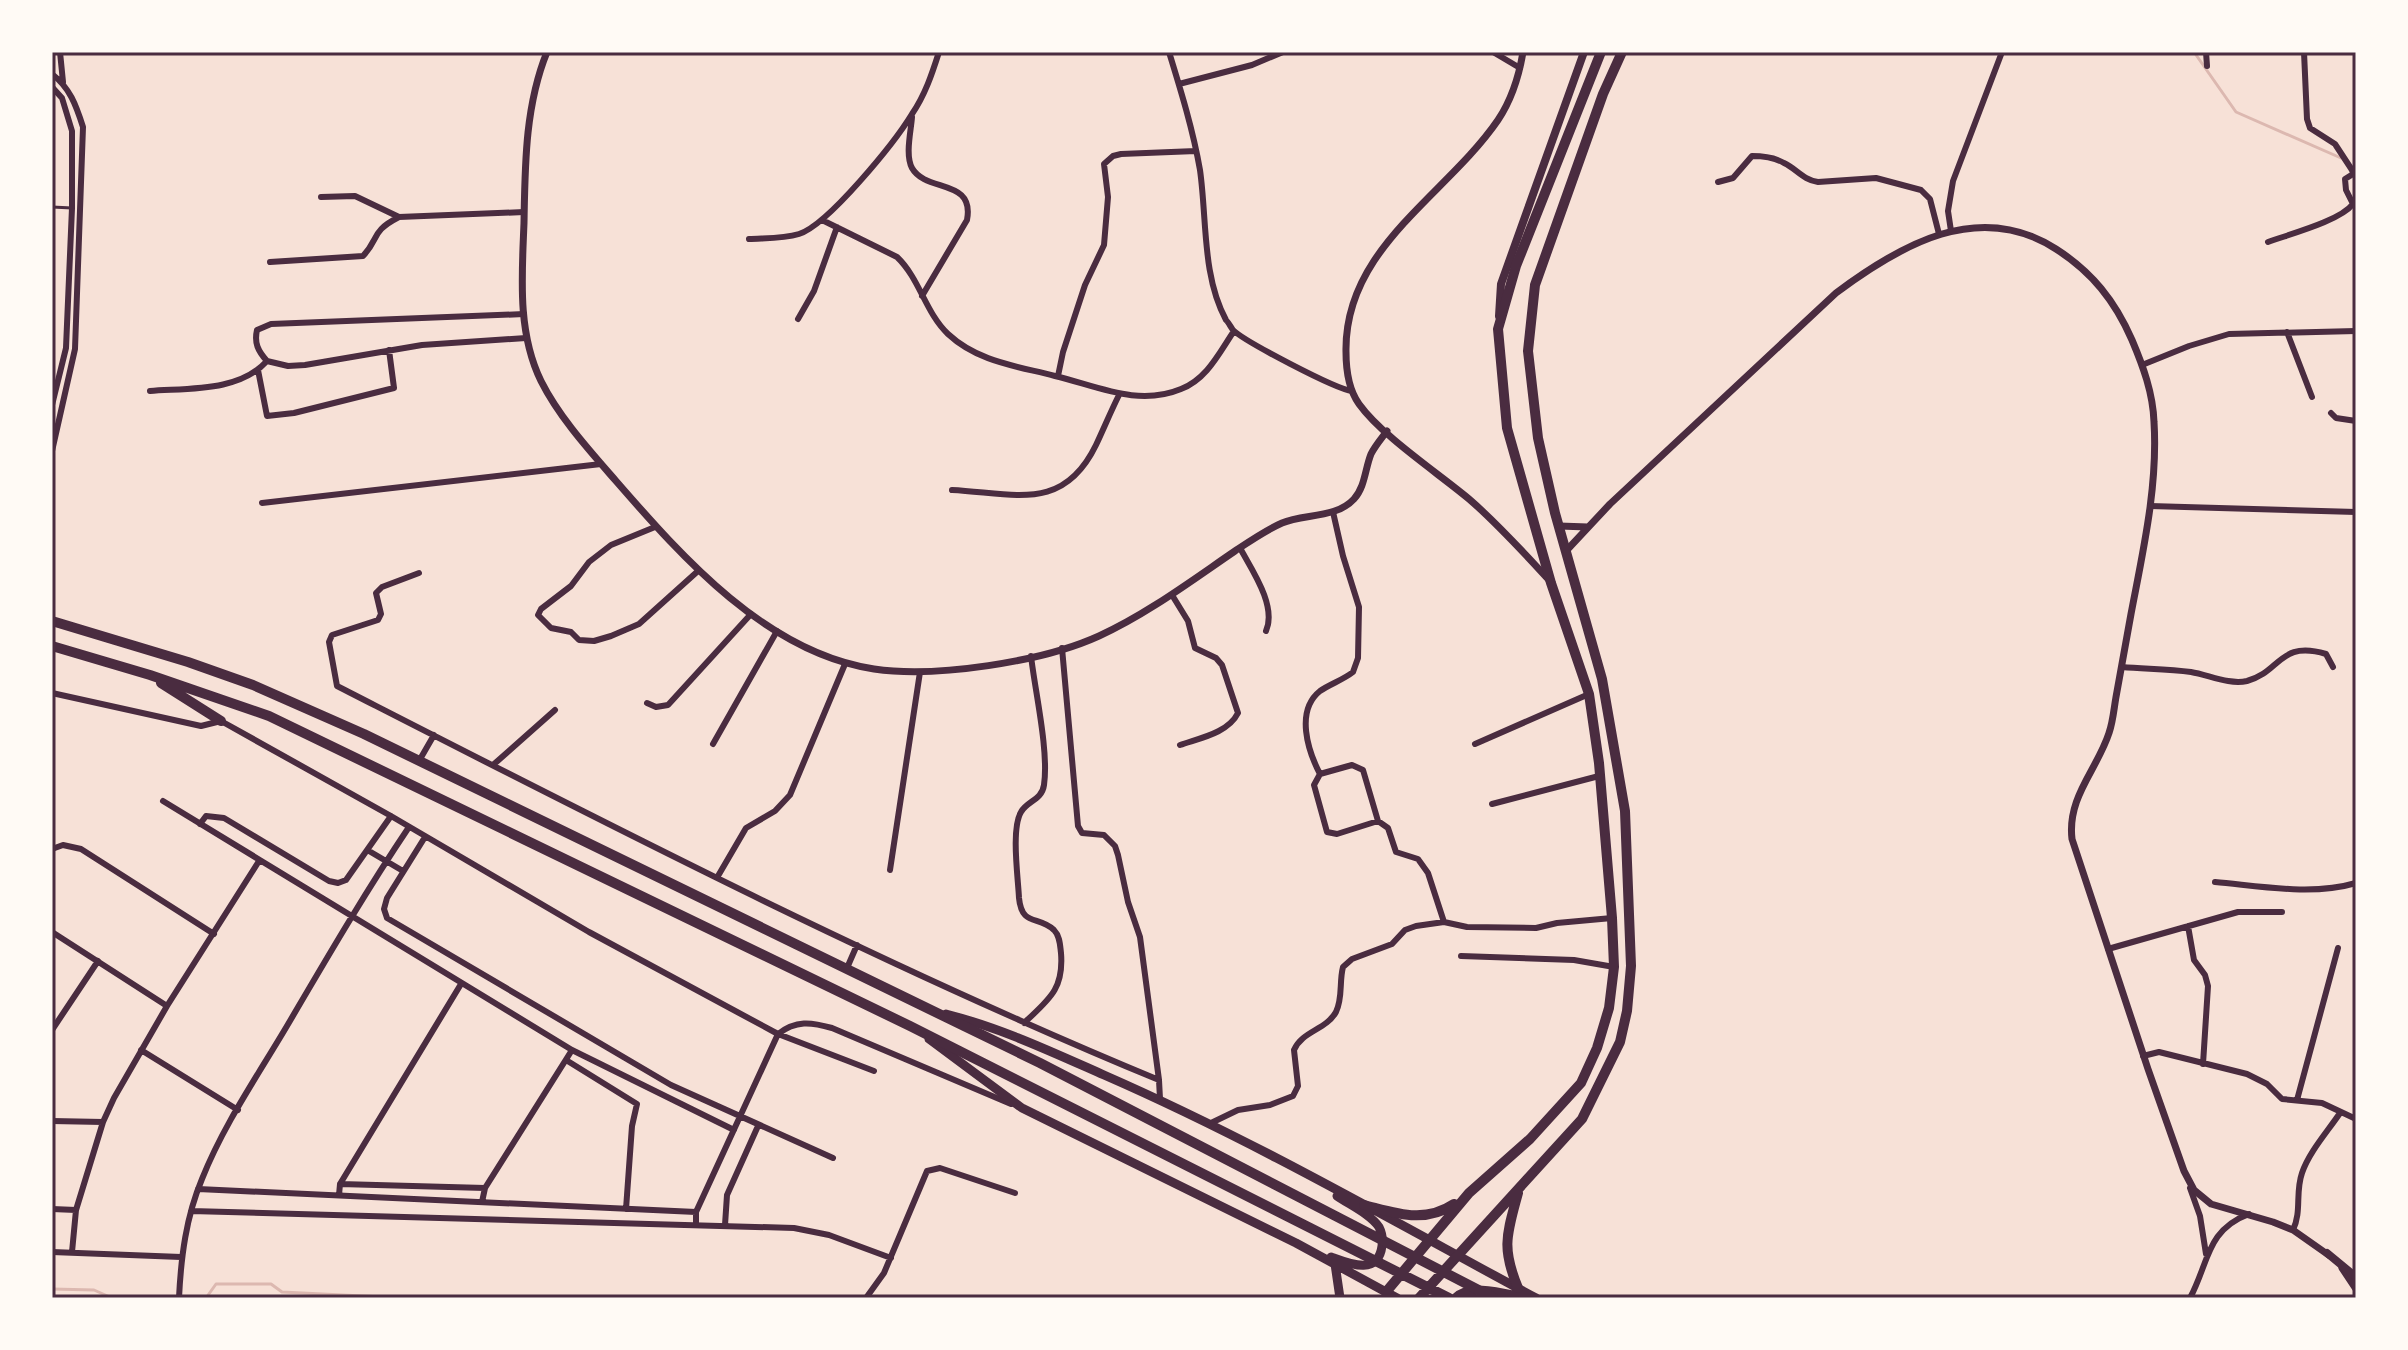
<svg xmlns="http://www.w3.org/2000/svg" width="2408" height="1350" font-family="'DejaVu Sans',sans-serif">
	<style>
		.lines { fill: none; stroke-linecap: round; stroke-linejoin: round }
		.stream { stroke: #dcb8b0; stroke-width: 3 }
		.service { stroke: #4a2c40; stroke-width: 3 }
		.minor { stroke: #4a2c40; stroke-width: 6 }
		.tertiary { stroke: #4a2c40; stroke-width: 7 }
		.secondary { stroke: #4a2c40; stroke-width: 8 }
		.primary { stroke: #4a2c40; stroke-width: 9 }
		.trunk { stroke: #4a2c40; stroke-width: 10 }
		.neatline { fill: none; stroke: #4a2c40; stroke-width: 3 }
	</style>
	<rect width="100%" height="100%" fill="#f7e1d7"/>
	<g class="lines">
		<path class="stream" d="M2194 52 2236 112 2341 158
			M52 1289 94 1290 112 1298
			M206 1298 216 1284H271L282 1292 403 1298"/>
		<path class="service" d="M52 207 72 208"/>
		<path class="minor" d="M60 52 63 82
			M1169 52C1181 91 1193 130 1200 170 1207 219 1202 276 1226 320 1227 320 1232 329 1233 330 1244 341 1335 389 1352 391
			M1493 52 1520 68
			M2206 52 2207 66
			M52 74C70 88 76 105 83 127L75 349 52 451
			M1179 84 1252 65 1283 52
			M52 87 62 98 72 131V208L66 348 52 405
			M912 117C911 131 905 155 912 168 926 193 975 178 967 220L922 296
			M1718 182 1733 178 1752 156C1763 156 1774 157 1784 163 1797 169 1803 180 1818 182L1876 178 1921 190 1930 199 1939 234
			M321 197 355 196 399 217
			M822 220 897 257C920 279 925 312 948 334 978 362 1017 366 1055 376 1097 386 1138 407 1181 389 1207 379 1219 353 1234 331
			M1951 231 1948 211 1953 181 2002 52
			M749 239C765 238 783 239 799 234 828 225 895 142 912 114 925 95 932 74 939 52
			M2268 242C2290 234 2340 221 2353 204L2346 190 2345 179 2353 174 2352 170 2335 144 2310 128 2307 119 2304 52
			M270 262 363 256C380 238 370 232 399 217L524 212
			M798 319 814 291 837 227
			M2287 332 2312 397
			M267 361C258 351 254 343 257 330L271 324 524 314
			M267 361 288 366 305 365 422 345 526 338
			M2142 365 2189 346 2229 334 2356 331
			M258 370 267 416 294 413 394 388 389 350
			M1058 376 1063 352 1085 285 1104 245 1108 197 1104 164 1113 156 1121 154 1196 151
			M150 391C188 388 239 392 267 361
			M2331 413 2336 418 2356 421
			M952 490C1014 493 1063 513 1096 445 1104 428 1111 411 1119 395
			M262 503 601 464
			M2150 506 2356 512
			M1333 512 1343 556 1359 607 1358 658 1353 672C1343 680 1330 684 1320 691 1295 711 1308 751 1320 774L1352 765 1363 770 1378 821 1388 828 1396 852 1418 859 1428 873 1444 922
			M655 527 611 545 589 562 571 586 541 609 538 615 551 628 571 632 579 640 594 641 611 636 639 624 698 571
			M1240 548C1252 570 1277 606 1266 631
			M419 573 382 587 376 593 381 614 378 620 332 635 329 642 337 686C607 824 878 964 1159 1080L1160 1099
			M1172 595 1188 621 1195 648 1216 658 1222 665 1238 713C1228 733 1200 738 1180 745
			M1062 648 1078 826 1082 833 1104 835 1115 846 1118 855 1128 902 1140 937 1159 1080
			M2122 667C2145 669 2168 669 2191 672 2209 675 2229 685 2247 681 2281 672 2279 640 2326 654L2333 667
			M52 693 201 726 221 721 391 816 589 932 778 1034 874 1071
			M647 703 656 707 668 705 751 614
			M713 744 777 631
			M1475 744 1589 694
			M419 761 434 735
			M493 765 555 710
			M1320 774 1314 785 1327 832 1337 834 1378 821
			M163 801 572 1050 734 1130
			M1492 804 1599 776
			M200 824 206 816 224 818 329 881 338 883 346 880 391 816
			M425 837 387 898 384 909 387 918 671 1085 833 1158
			M52 849 63 845 81 849 214 934
			M369 851 403 871
			M890 870 920 672
			M718 876 746 828 775 811 790 795 845 664
			M2215 882C2260 886 2312 896 2356 883
			M2188 926 2194 960 2205 975 2208 986 2203 1064
			M52 932 167 1006
			M2108 949 2238 912H2282
			M1461 956 1574 960 1614 967
			M847 968 857 945
			M1024 1023C1048 1000 1064 990 1061 953 1060 945 1060 936 1054 930 1038 915 1022 927 1019 898 1018 877 1011 829 1021 812 1027 801 1042 800 1044 785 1049 751 1035 691 1031 656
			M52 1030 98 961
			M141 1050 238 1110
			M2143 1056 2159 1052 2247 1074 2267 1084 2282 1099 2322 1103 2356 1119
			M566 1060 637 1104 632 1126 626 1209
			M2297 1100 2338 948
			M52 1121 103 1122
			M1211 1123 1238 1110 1270 1105 1293 1096 1298 1086 1294 1050C1302 1031 1326 1030 1336 1012 1343 998 1339 982 1343 967L1352 959 1392 944 1405 930 1416 926 1444 922 1467 927 1536 928 1557 923 1612 918
			M340 1184 485 1188
			M2190 1188 2200 1216 2206 1254
			M198 1189 696 1212
			M339 1195 340 1184 461 984
			M482 1202 485 1188 572 1050
			M52 1209 76 1210
			M191 1211 794 1228 829 1235 891 1258
			M696 1224V1212L778 1034C796 1020 811 1022 832 1028L1011 1104
			M725 1225 727 1195 758 1126
			M2293 1230C2302 1211 2295 1193 2302 1173 2309 1152 2328 1131 2340 1113
			M52 1252 181 1257
			M72 1252 76 1210 103 1122 114 1098 167 1006 259 861
			M179 1298C181 1257 186 1217 202 1179 225 1121 263 1068 294 1014 331 951 368 888 409 827
			M866 1298 884 1273 927 1171 940 1168 1015 1193
			M2190 1298C2209 1263 2206 1230 2249 1214"/>
		<path class="tertiary" d="M547 52C525 106 525 166 524 223 522 275 517 332 541 381 559 417 589 450 616 481 683 558 767 653 874 669 936 678 1042 662 1099 636 1147 614 1191 581 1235 551 1250 541 1266 530 1282 523 1304 514 1337 518 1354 499 1365 487 1365 469 1371 454 1375 446 1381 439 1387 431
			M1523 52C1519 76 1512 99 1498 120 1446 196 1344 248 1346 352 1346 369 1349 390 1359 404 1382 436 1438 473 1469 499 1498 524 1524 553 1550 581
			M1559 526 1588 527
			M1566 551 1610 504 1836 293C1900 245 1979 199 2056 249 2092 272 2115 301 2132 340 2143 366 2153 393 2154 422 2158 486 2143 551 2131 614 2126 641 2121 669 2116 697 2114 708 2113 722 2109 733 2097 770 2067 797 2072 839L2148 1069 2184 1171 2194 1190 2211 1204 2273 1222 2293 1230 2330 1256
			M2342 1268 2356 1289"/>
		<path class="secondary" d="M1499 316 1501 284 1584 52
			M2327 1253 2356 1277"/>
		<path class="primary" d="M946 1014C1001 1028 1052 1052 1104 1075 1253 1140 1393 1221 1536 1298
			M929 1039 1022 1108 1296 1243 1397 1298
			M1331 1257C1350 1264 1378 1276 1382 1246 1383 1239 1382 1233 1379 1227 1370 1214 1350 1205 1337 1196
			M1335 1264 1340 1298
			M1455 1298C1470 1282 1509 1295 1528 1298"/>
		<path class="trunk" d="M52 621 188 662 253 685 364 734 1040 1063 1494 1298
			M52 646 150 675 269 716 910 1026 1449 1298
			M161 683 221 721
			M1364 1205C1396 1213 1424 1224 1454 1204
			M1518 1288C1501 1247 1507 1234 1518 1193
			M1386 1292 1469 1193 1530 1139 1581 1083 1597 1048 1609 1008 1614 967 1612 918 1599 763 1589 694 1551 583 1507 428 1498 329 1516 266 1601 52
			M1419 1298 1582 1119 1620 1042 1627 1011 1631 966 1625 811 1602 679 1555 513 1538 438 1528 351 1535 285 1603 94 1622 52"/>
	</g>
	<rect width="2408" height="1350" fill="none" stroke="#fffaf5" stroke-width="108"/>
	<rect x="54" y="54" width="2300" height="1242" class="neatline"/>
</svg>
